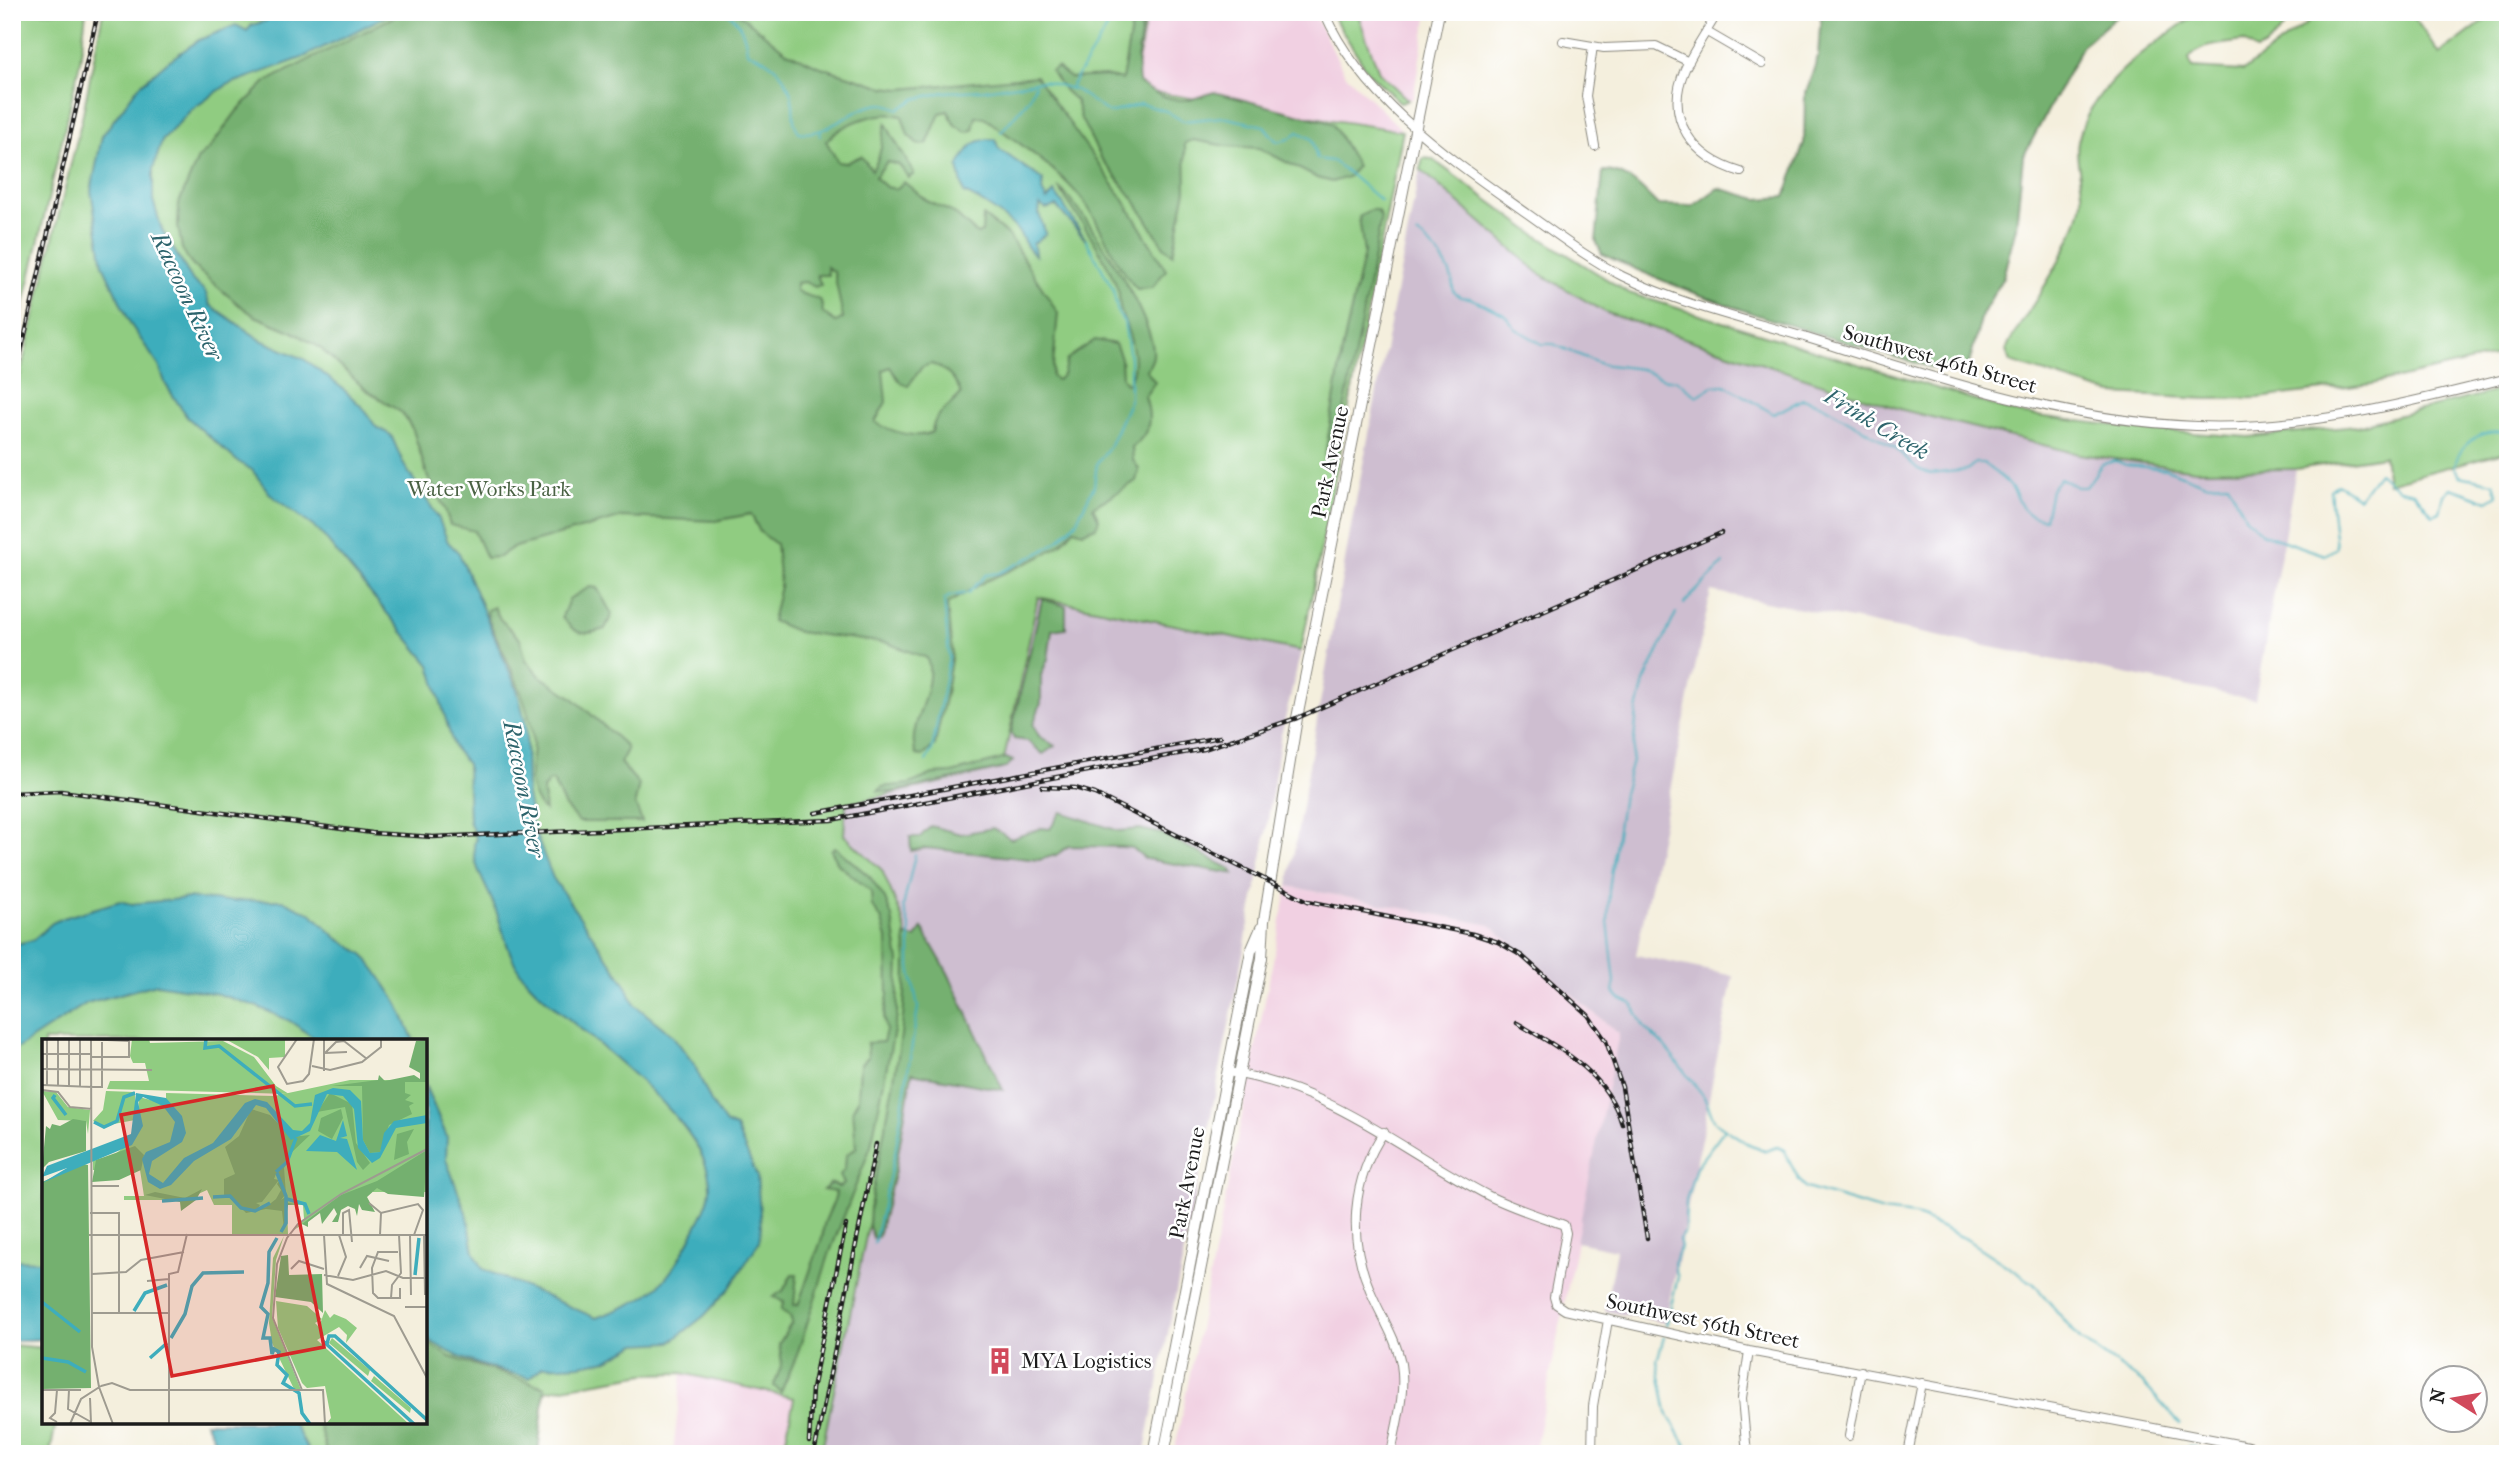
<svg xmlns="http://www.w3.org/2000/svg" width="2520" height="1466" font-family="'IM FELL French Canon',serif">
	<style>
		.built { fill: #f1d0e2 }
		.industrial { fill: #cebed0 }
		.green { fill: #90cc81; stroke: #56744e; stroke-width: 2 }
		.forest { fill: #74b06f; stroke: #486646; stroke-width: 2; fill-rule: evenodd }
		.water { fill: #3eadbc; stroke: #2d646c; stroke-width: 2 }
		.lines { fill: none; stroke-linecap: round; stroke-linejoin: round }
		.stream { stroke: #3eadbc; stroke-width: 2 }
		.minor-casing { stroke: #88867c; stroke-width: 10 }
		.major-casing { stroke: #88867c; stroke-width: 12 }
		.minor { stroke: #fff; stroke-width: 8 }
		.major { stroke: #fff; stroke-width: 10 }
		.rail-casing { stroke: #1c1c1c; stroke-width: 4.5 }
		.rail { stroke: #fff; stroke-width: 2; stroke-dasharray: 5; stroke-linecap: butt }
		.labels { text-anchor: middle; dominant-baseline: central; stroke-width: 5; stroke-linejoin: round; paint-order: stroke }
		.street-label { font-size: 21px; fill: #1c1c1c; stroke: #fff }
		.park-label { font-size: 21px; fill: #4a6244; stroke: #fff }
		.poi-label { font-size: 21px; fill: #1c1c1c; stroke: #fff; text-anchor: start }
		.water-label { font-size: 23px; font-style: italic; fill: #2d646c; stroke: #fff }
		.inset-river { fill: none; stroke: #3eadbc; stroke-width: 3.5 }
		.inset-road { fill: none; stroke: #9e9b90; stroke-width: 2 }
		.view { fill: #d62828; fill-opacity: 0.15; stroke: #d62828; stroke-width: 3.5 }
		.inset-edge { fill: none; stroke: #1c1c1c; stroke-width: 3.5 }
	</style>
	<rect width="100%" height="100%" fill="#fff"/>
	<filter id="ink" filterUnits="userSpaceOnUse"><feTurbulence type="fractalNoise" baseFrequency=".0143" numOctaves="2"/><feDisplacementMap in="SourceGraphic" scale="14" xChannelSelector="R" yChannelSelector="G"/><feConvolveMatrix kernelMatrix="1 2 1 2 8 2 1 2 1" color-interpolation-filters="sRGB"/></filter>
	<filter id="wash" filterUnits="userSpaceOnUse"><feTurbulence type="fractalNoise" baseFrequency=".00686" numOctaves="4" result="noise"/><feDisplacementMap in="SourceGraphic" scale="28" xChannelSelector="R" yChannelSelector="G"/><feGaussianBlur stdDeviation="1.57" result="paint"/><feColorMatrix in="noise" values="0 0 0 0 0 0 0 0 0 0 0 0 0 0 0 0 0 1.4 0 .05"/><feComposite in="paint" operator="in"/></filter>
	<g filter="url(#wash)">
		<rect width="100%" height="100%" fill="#f4efdd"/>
		<path class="built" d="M1147 12H1313L1345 74 1403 131 1133 89Z
			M1357 12H1428L1413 98 1408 100 1379 72Z
			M1288 886 1490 925 1619 1034 1534 1454H1174Z
			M682 1373 794 1398 783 1454H673Z"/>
		<path class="industrial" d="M1420 169 1540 274 1607 313 1903 410 2079 454 2196 469H2296L2255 700 1711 591 1636 955 1733 976 1665 1323 1605 1311 1616 1250 1576 1242 1619 1034 1490 925 1288 886 1352 521Z
			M1038 597 1301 651 1280 740 1263 853 1144 1454H821L908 1033 882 870 844 835 846 804 1002 769Z"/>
		<path class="green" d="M12 12H86L80 62 12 356Z
			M103 12H1147L1133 89 1403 131 1301 651 1038 597 1002 769 846 804 844 835 882 870 901 915 913 957 908 1033 821 1454H783L794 1398 682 1373 645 1374 545 1391 533 1454H292L271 1422H425V1041H44V1280L12 1278V408L82 118Z
			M1330 12H1357L1379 72 1408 100 1401 103 1369 73Z
			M2199 12H2292C2286 27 2271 46 2256 50L2243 41C2224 45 2201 43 2189 59L2192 68 2243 71 2322 12H2410L2440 54 2496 12H2508V353L2372 384 2259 398 2207 399 2112 394 2010 362 2006 351 2009 343C2032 304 2076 245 2082 201 2084 182 2074 161 2078 142 2090 83 2153 45 2199 12Z
			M1423 158 1432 159 1533 233 1629 293 2020 414 2152 430 2249 437 2356 426 2508 388V451L2388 483 2384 456 2296 469 2196 470 2079 454 1903 410 1607 313 1540 274 1420 169Z
			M12 1345 44 1348V1422H56L50 1454H12Z"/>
		<path class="forest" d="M403 12H737L785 51 818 66 884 87 901 89 1036 76 1122 197 1166 270 1152 288 1137 289C1115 266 1105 232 1087 206 1061 170 1019 144 985 118L976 116 973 130 966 132 955 125 948 111 940 113 927 144 919 145 908 135 902 116C878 110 843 123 826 141L838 162 846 163 861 156 872 170C882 157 881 139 886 123 894 142 905 156 914 174L909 178 899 165 887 162 875 177 886 187 896 189 904 182 927 201 954 213 977 234 982 232 983 216 1009 236 1058 313 1052 377 1057 380 1063 375 1067 359 1095 340 1115 344 1121 358 1122 378 1127 384C1142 364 1129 333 1121 312 1119 305 1120 297 1118 290 1105 253 1079 219 1058 187 1084 207 1157 325 1153 355 1153 361 1149 366 1146 370L1155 382 1145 396C1152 418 1151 433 1132 447L1133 460 1139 469 1136 481 1093 507 1099 519 1096 527 1083 532 1074 529 1061 544 1040 557 986 581 947 604 952 653 946 693 935 745 923 756 916 755C905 725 938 689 927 658L887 643 798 632 772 621 780 586 776 544 760 532 751 514 715 521 623 517 512 548 499 557 486 558 474 531 450 525 445 509 428 478 413 430 402 413 365 389 319 347 291 331 255 316 238 304 192 265 182 249 178 226 179 203 198 158 209 149 237 111 267 81ZM827 267 834 272 843 318 836 322 823 313 821 301C813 295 803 297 796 290V283L805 282 815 287 821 285 817 275H828ZM931 364C945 368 956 380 961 394 950 407 933 414 932 432 916 440 890 431 875 422L886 402 883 370 890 367 901 383 908 386 922 367Z
			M1134 12H1144L1137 60 1139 83 1161 96 1179 100H1189L1214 92 1332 123 1357 166 1348 177 1332 182 1317 178 1259 148 1226 146 1193 140 1185 143 1186 190 1173 254 1164 247 1136 202 1101 158 1081 119 1076 101 1065 91 1051 71 1057 67 1070 78 1105 76 1122 80Z
			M1821 12H2122L2083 45 2023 157 2016 227 2003 277 1982 315 1969 364 1953 374C1834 339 1714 307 1602 254L1596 241 1603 171C1628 171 1642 189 1658 205L1693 206 1718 188 1758 199 1785 197 1804 143 1805 96 1818 56Z
			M1371 210H1377L1381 217 1378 236 1335 457 1330 462H1324L1343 346 1364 253 1359 217Z
			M590 587 597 588 612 614 605 629C583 636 576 636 562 617L569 599Z
			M1042 599 1066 606V628L1052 630 1048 659 1041 675V703L1033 725 1039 736 1055 746 1043 754 1028 741 1014 739 1011 733Z
			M494 607 500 619 520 639 526 660 540 676 573 698 625 745 627 750 620 763 639 784 635 803 642 822H579L565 807 553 781H549L543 789 545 812C529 795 528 779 532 757 539 717 504 655 488 619L487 610Z
			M1006 758 1013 761 1005 768 891 792 878 791 882 787 910 784 933 774 952 773Z
			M1061 812 1119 831 1140 829 1163 834 1231 869 1234 874 1146 859 1132 848 1122 847 1069 846 1056 855 1039 860 926 848 911 851 910 837H920L931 826 961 834 993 828 1011 839 1042 828 1050 829Z
			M835 847 870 877 885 899 892 917 899 961 897 1016 871 1146 829 1255 797 1355 781 1392 774 1386 782 1363 779 1344 792 1322 790 1316 781 1310 784 1301 773 1297 783 1291 792 1274H797L794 1305H798L823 1235C821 1221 835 1206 836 1192L823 1190 831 1183 839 1187 844 1184 840 1175 845 1168 846 1155 856 1148 853 1109 858 1100 860 1065 868 1057 867 1043 883 1042 886 1030 884 1018 888 995 887 938 881 918 872 906 871 891 838 864 831 850Z
			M922 928 948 973 1003 1090 912 1073 895 1171 878 1237 873 1238 869 1226 870 1207C885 1117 911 1028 905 936L916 938Z
			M425 1341 450 1357 545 1387 538 1454H327L318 1422H425Z"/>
		<path class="water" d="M268 12H394L302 58 227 85 191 110 162 141 153 169V200L162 230 193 281 205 291 210 305 261 340 304 359 342 388 364 409 376 427 391 435 404 465 438 517 448 542 459 553 517 689 526 725 527 795 534 830 553 878 625 983 635 1005 672 1035 694 1064 711 1102 726 1124 736 1128 757 1176 761 1227 759 1242 730 1288 704 1316 671 1342 637 1344 608 1360 580 1365 542 1367 530 1378C493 1369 455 1360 425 1337V1085L447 1137 446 1159 468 1218 474 1252 483 1269 596 1318C650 1298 663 1291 690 1239 697 1224 709 1206 710 1189 712 1116 568 1029 524 977 506 956 503 923 491 898 484 882 468 856 476 838L469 821 467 764 454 748 430 665 319 531 271 495 252 470 237 461 187 417 166 385 159 366 131 325 103 265 91 191 102 136 139 86 167 62 199 40 236 25 247 31 252 25 266 21Z
			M995 139 999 149 1043 180 1042 191 1047 200 1054 192 1059 198 1086 240 1056 206 1046 209 1040 205 1039 214 1046 234 1033 244 1036 256C1027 249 1025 243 1020 234 1011 220 979 199 964 193L958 167C968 149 972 138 995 139Z
			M189 898 223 901 282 900 312 914 337 938 363 954 377 972 397 1002 414 1041H318L290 1021 258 1007 218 994 157 984 87 1003 12 1052V945L33 940 52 923 63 918 120 901 131 904Z
			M12 1260 44 1261V1339L12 1341Z
			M205 1422H293L310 1454H222Z"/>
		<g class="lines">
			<path class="stream" d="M725 12C740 19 746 37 747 52 772 60 790 77 793 105 794 116 792 122 799 132 830 138 853 104 883 104 888 104 894 107 899 109L915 99 944 92 984 90 1043 81 1076 90 1109 113 1141 104 1166 111 1183 121 1223 117 1264 126 1277 142 1289 139 1298 132 1312 139 1317 159 1332 161 1344 169 1381 201
				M1070 88 1117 12
				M1001 132 1029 99 1035 85
				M820 136 821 130
				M1417 234C1434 246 1455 270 1453 291L1460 297 1470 298 1504 314 1516 329 1542 344H1553L1601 364 1641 369 1664 379 1676 380 1697 396 1713 386 1725 385 1774 414 1803 399 1822 405 1894 447 1918 469 1930 474 1967 470 1975 463H1983C1992 471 2003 477 2010 486 2025 504 2016 515 2045 519L2051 490 2060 478 2077 487H2086L2102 464 2116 461 2126 465 2166 469 2206 484 2228 483 2246 518 2263 534 2325 555 2336 548 2330 490 2338 484 2359 498 2378 473 2399 489 2414 492 2433 515 2440 512 2444 495 2451 488 2488 501 2498 495 2494 483 2460 476 2454 467C2462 440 2480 429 2508 433
				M1684 604C1696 590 1709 579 1723 564
				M1676 613 1644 682 1637 710 1632 761 1623 794 1609 890 1608 922 1615 982 1613 991 1619 998 1632 1004 1644 1027 1664 1046 1703 1095 1715 1122 1751 1146 1766 1151 1777 1147 1784 1150 1799 1180 1806 1188 1883 1211 1915 1215 1966 1239 2034 1284 2080 1339 2142 1382 2180 1424
				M926 761 932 750 949 657 944 600 950 596 968 593 986 575 999 573 1041 552 1058 541 1076 522 1094 486 1097 463 1109 447 1130 400V358L1124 322 1118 314 1113 289 1086 240
				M874 1243 895 1153 918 1007 910 967V929L903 907 915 855
				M1666 1326 1678 1277C1672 1266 1674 1257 1681 1247L1679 1239 1685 1231 1686 1201 1696 1167 1724 1130
				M1664 1337 1657 1361 1667 1413 1691 1454
				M2188 1446H2195L2196 1454"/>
		</g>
	</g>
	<g filter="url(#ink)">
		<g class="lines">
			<defs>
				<path id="minor" d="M1324 12C1363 101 1452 160 1528 214 1559 236 1589 259 1622 276 1679 304 1743 319 1804 337 1932 377 2060 421 2196 426 2303 430 2404 404 2508 378
					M1718 12C1707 31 1694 49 1685 69 1663 119 1693 158 1741 172
					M1707 32 1762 64
					M1563 41 1604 48 1656 46 1689 62
					M1593 46 1586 96 1595 146
					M1228 1072C1335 1089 1397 1148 1489 1196 1513 1208 1539 1216 1564 1225L1566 1233 1554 1297 1556 1304 1565 1310 1749 1351 2290 1454
					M1384 1132C1352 1179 1347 1237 1370 1290 1380 1315 1396 1337 1401 1364 1406 1394 1396 1425 1391 1454
					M1849 1436 1861 1371
					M1592 1454 1593 1406 1608 1320
					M1747 1454 1742 1398 1749 1351
					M1908 1454 1922 1383"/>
				<path id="major" d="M1153 1454 1251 951 1261 928
					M1164 1454 1262 958 1264 921 1297 718 1439 12"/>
			</defs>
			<use href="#minor" class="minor-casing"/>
			<use href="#major" class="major-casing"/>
			<use href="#minor" class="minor"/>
			<use href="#major" class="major"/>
			<defs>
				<path id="rail" d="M12 392 98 12
					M1042 787 1075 788 1095 794 1308 901 1473 934 1498 942 1522 956 1588 1015 1606 1041 1622 1087 1647 1238
					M12 793 61 791 372 833 433 837 831 820 1204 749 1297 718 1721 533
					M815 813 1220 737
					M1517 1023C1561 1049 1606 1072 1622 1124
					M809 1442 812 1389 846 1225
					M814 1454 876 1144"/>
			</defs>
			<use href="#rail" class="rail-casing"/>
			<use href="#rail" class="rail"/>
		</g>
	</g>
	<defs>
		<symbol id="building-bare" viewBox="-9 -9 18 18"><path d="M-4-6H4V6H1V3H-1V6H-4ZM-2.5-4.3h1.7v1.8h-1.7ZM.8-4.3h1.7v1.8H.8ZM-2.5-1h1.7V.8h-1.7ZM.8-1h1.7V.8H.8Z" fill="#d1495b" stroke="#fff" stroke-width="2.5" paint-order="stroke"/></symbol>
	</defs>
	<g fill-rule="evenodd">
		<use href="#building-bare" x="981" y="1342" width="38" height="38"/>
	</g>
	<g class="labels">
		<g class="street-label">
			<text transform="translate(1940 359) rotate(16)">Southwest 46th Street</text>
			<text transform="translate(1330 462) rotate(-78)">Park Avenue</text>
			<text transform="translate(1187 1183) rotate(-79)">Park Avenue</text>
			<text transform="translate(1703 1321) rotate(12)">Southwest 56th Street</text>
		</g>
		<g class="park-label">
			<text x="489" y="489">Water Works Park</text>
		</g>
		<g class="poi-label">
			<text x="1021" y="1361">MYA Logistics</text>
		</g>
		<g class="water-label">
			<text transform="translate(187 296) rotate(65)">Raccoon River</text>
			<text transform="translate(1877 424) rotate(31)">Frink Creek</text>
			<text transform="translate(524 789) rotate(79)">Raccoon River</text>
		</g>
	</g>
	<g transform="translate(42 1039)">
		<rect width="385" height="385" fill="#f4efdd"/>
		<path d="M90 0H107L108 4 181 2 212 18 234 47 247 55 65 50 68 42H107L103 24H91L88 17ZM243 0V18L227 19V31L216 18 185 1ZM308 41H385V153H331L330 147 305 155 252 191 262 180 261 166H245L246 195H190V166H172L165 151 143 161H82V157H102L98 131H51V121L71 117 94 98 97 58 124 65V54L232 57ZM0 52 14 53 26 68 48 71 46 95 44 82 16 81ZM64 52 93 53V81L61 87 51 82 61 71ZM242 197 234 221 230 278 259 351 252 350 230 304 227 284 231 219ZM234 262 265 267 280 280 273 284 277 288 283 271 288 279 292 275 304 280 315 289 304 304 305 296 297 288 275 301 367 385H284L289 379 283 347 265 349 260 344 236 289ZM290 299 328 331 326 337 287 304ZM332 337 369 369 368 374 329 342Z" fill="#90cc81"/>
		<path d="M385 1V43H363V54L369 56 363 61 372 64 367 67 370 75 347 86 338 113 328 114 321 101 320 47H290L336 41 337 36 343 42 372 36 378 40V34L367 28 374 2ZM288 54 310 65 314 104 328 124 321 131 315 123 303 68 275 73ZM209 70 228 76 249 98 268 96 249 114 242 129 244 155 239 161 245 157 246 164 255 165 246 166 242 191 240 172 224 170 204 174 188 157H172L182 156V140L193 135 183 108 197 97ZM234 135 238 141 235 145 239 151 234 160 224 168 215 171 218 166 214 164 220 163 237 141 232 140ZM299 70 301 79 290 100 276 92 279 79ZM31 80 44 82V112L7 123 0 130 4 87 8 90 10 85 18 87ZM372 90 365 103 367 115 352 121 355 95ZM93 107 102 116 99 131 77 141 50 143 54 121ZM385 111 382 158 346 155 335 149 325 158 333 173 320 171 317 165 315 177 313 170 306 167 299 171 296 183H290L295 175 292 169 280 185 278 174 266 183V188L260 185 299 156 335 142ZM41 125 46 126 49 349 0 350V143ZM160 150 154 161 139 172 138 163 103 156 113 153 143 159ZM246 216 247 236 280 235 281 274 269 263 233 258 239 217Z" fill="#74b06f" fill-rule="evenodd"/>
		<path d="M291 49 308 51 319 62 321 101 328 114 338 113 342 94 352 82 385 76V84L354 89 338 119 330 124 316 109 312 70 301 57 285 55 268 92 249 101 224 69 214 66 189 100 152 122 129 146 118 150 106 143 100 120 104 113 128 103 133 83 121 67 101 58 96 63 101 87 90 106 0 144 25 129 0 138 5 127 89 95 94 54 124 59 140 77 144 94 140 103 110 122 107 135 121 144 142 119 171 104 203 64 213 60 225 63 251 91 260 92 268 84 273 56ZM301 81 305 97 298 99 305 100 315 131 295 113 264 112 278 96 294 102Z" fill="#3eadbc"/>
		<path class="inset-river" d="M164 0 163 9 177 7 253 67 270 65M13 56 11 59 24 76M52 83 62 88 75 82 82 58 93 54M234 133 245 123 254 99M235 134 244 157V184L239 193M171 158 188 157 199 169 213 172 228 164M245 160 263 165 267 175M120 162 161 159M235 199 227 213 226 244 219 268 226 275 221 299H228L230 315 232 310 237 313 235 326 245 336 241 344 257 354 260 374 268 385M373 236 377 199M0 263 38 293M92 272 103 254 125 246M129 299 143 275 150 247 161 234 202 233M281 302 372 385M285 305 287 297H293L385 381M0 319 26 323 44 333M108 319 125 304"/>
		<path class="inset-road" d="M27 0V47M43 0 87 2M49 0 50 308 57 348 71 385M255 0 236 28 245 45 261 42 267 35 272 0M283 14 294 3 302 2 325 20M283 14 305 13M0 15H49M50 18H87V2M270 27 288 31 320 23 339 8V0M0 30 110 31M282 32V0M0 46 51 48M5 46V0M16 47V0M38 48V0M51 48H60V3M0 51 16 53 28 68 50 70M50 147H77M327 164 339 174 376 165 381 171 372 196M48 174H77V274M47 196H385M282 196 285 245 352 277 385 339M301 196V174L307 171 310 203M338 196 339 174M368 196 369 256M382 196 383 256M356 213H336L330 229 331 254 336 259H358V249M318 229 325 217 347 222M249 230 257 222 282 230M50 235 84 233 99 221 142 213M282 236 311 241 344 232 361 239H385M296 237 304 218 297 196M105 242 127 240M349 259 350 246 359 234 357 196M363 268H385M50 274H127M59 347 70 344 88 351H281L283 385M0 351H39M15 351 13 374 8 379 15 383M27 351 26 370 49 383M260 351 231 279 235 225 245 199 256 185 299 155 385 110M48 359 49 384M28 385 39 360 59 347M127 385V235L136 233 145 195"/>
		<path class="view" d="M231 47 282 308 130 337 79 76Z"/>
		<rect width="385" height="385" class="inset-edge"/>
	</g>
	<rect width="2520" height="1466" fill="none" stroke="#fff" stroke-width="42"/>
	<g transform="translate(2454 1399) rotate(281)"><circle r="33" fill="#ffffff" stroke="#a4a4a4" stroke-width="2"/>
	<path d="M0-5L12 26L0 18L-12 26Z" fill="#d1495b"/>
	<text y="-10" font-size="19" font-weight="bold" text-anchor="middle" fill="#1c1c1c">N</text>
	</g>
</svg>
